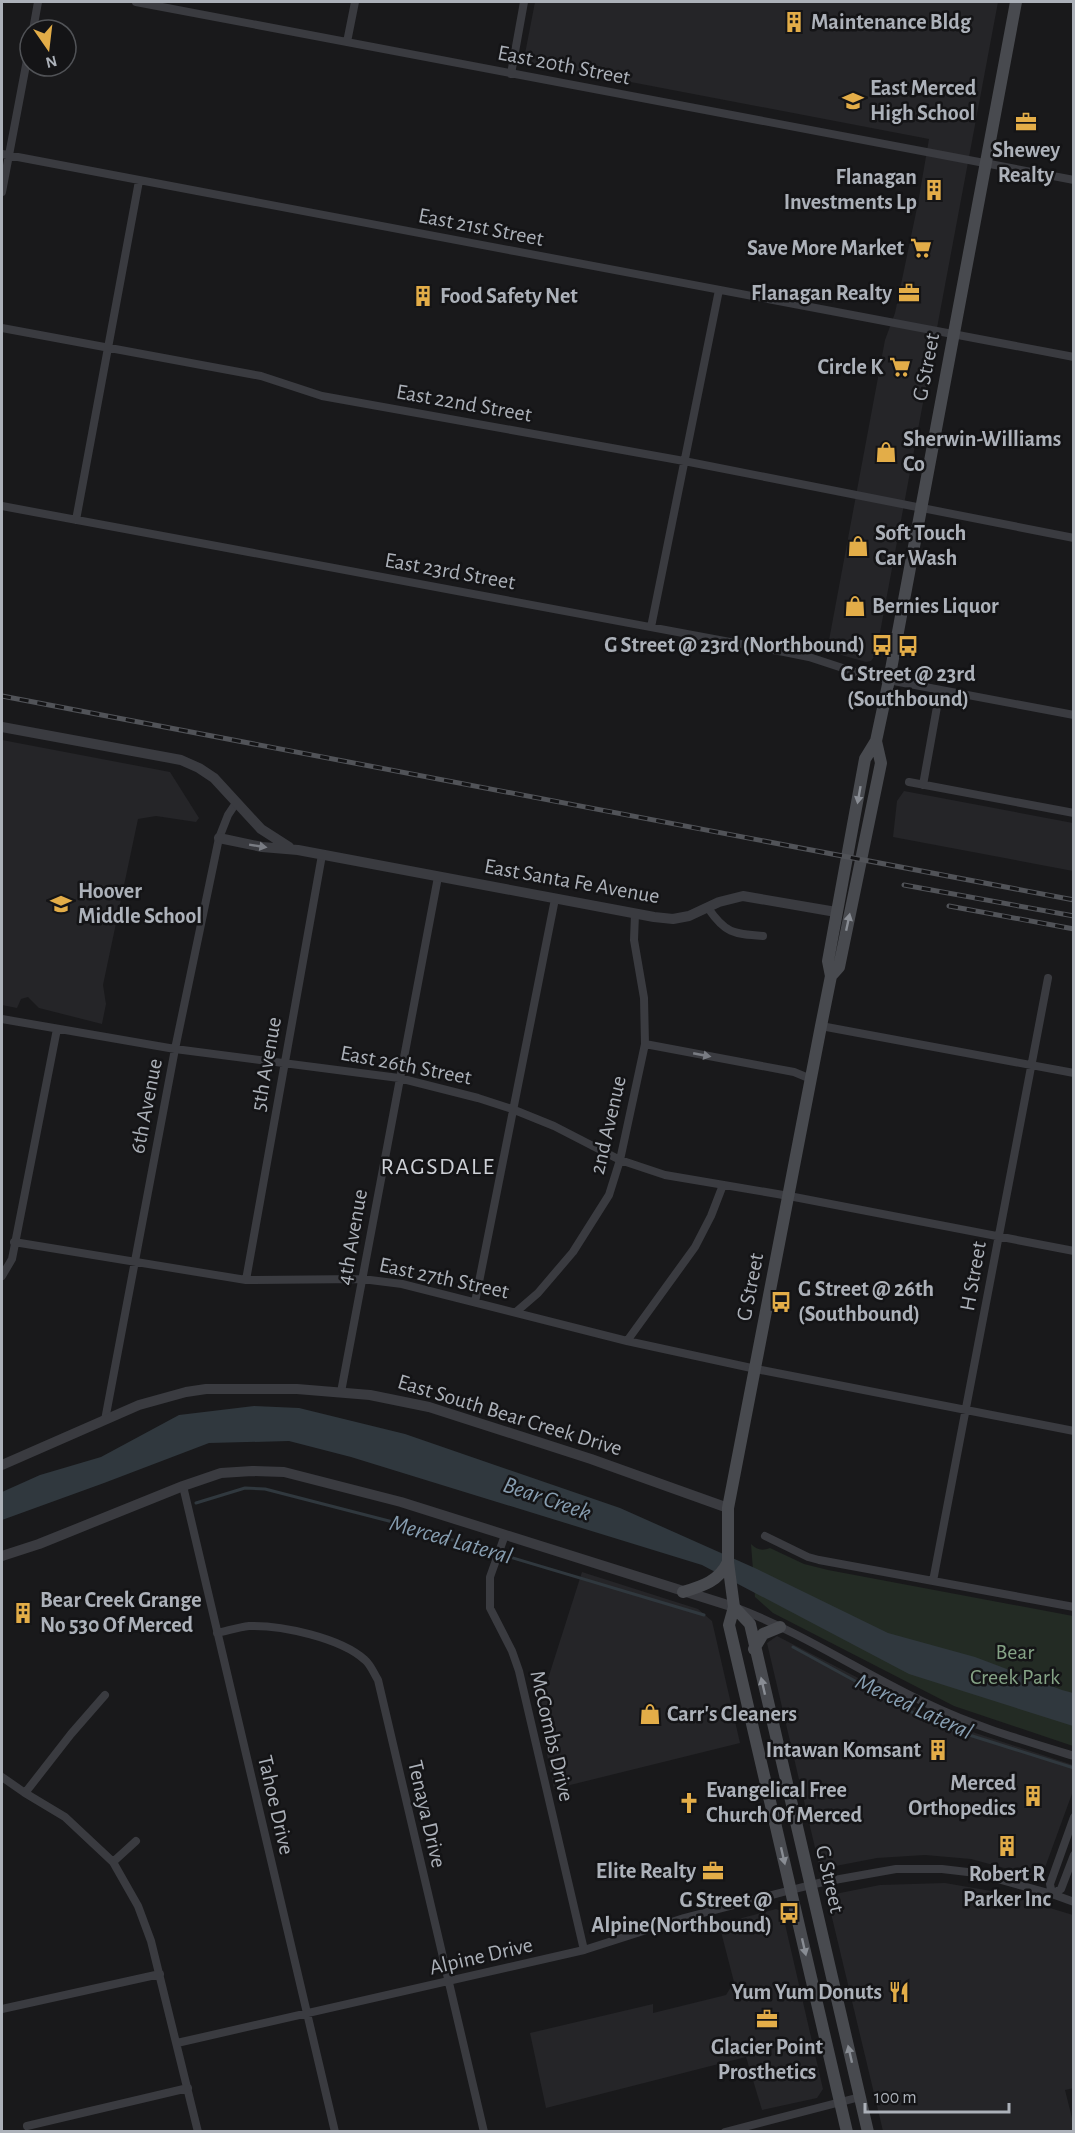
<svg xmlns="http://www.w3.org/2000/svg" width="1075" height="2133" font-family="'Alegreya Sans',sans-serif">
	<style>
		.built { fill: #252528 }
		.green { fill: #232b24 }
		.water { fill: #30383e }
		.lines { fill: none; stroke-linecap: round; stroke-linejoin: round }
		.stream { stroke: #30383e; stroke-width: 3 }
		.minor { stroke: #3a3b40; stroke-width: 8 }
		.tertiary { stroke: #3a3b40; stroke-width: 10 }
		.secondary { stroke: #484a4f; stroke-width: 12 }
		.rail-casing { stroke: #515358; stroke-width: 5 }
		.rail { stroke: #141416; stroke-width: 3; stroke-dasharray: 9; stroke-linecap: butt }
		.oneway { fill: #898d94 }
		.oneway2 { fill: #797c83 }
		.labels { text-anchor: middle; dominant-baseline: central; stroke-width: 5; stroke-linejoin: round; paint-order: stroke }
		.poi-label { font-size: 22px; font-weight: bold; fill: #acb1b9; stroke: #141416; text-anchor: start }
		.street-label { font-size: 22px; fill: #acb1b9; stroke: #141416 }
		.park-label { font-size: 22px; fill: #85a386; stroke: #141416 }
		.neighbourhood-label { font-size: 24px; letter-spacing: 1.5px; fill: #cdd0d6; stroke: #141416 }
		.water-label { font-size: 24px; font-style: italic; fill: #879eb1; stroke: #141416 }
	</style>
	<rect width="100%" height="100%" fill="#19191b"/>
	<path class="built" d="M535 2H998L876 654 871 661 866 662 827 651 885 340 895 313 918 203 929 139 526 62 524 59Z
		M2 740 170 772 199 818 196 822 156 816 138 819 103 985 106 1004 102 1024 39 1008 28 997 21 999 17 1008 2 1005Z
		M904 791 1073 823V871L893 837 897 801Z
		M582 1572 698 1609 712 1621 740 1743 554 1789 538 1710Z
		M777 1636 945 1723 1073 1765V1791L1043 1873 1037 1877 971 1859 925 1855 877 1858 820 1869 767 1643Z
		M945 1883 997 1892 1073 1915 1074 2088 1065 2090 1073 2122V2131H883L829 1905 835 1894 880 1885Z
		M776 1909 782 1911 823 2089 817 2098 762 2110 746 2057 546 2108 530 2033 653 2004V2013L726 1995 734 1982 719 1924Z"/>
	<path class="green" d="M751 1544C757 1550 762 1551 770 1548L804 1564 828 1570 1073 1616V1746L954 1706 773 1613 755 1597Z"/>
	<path class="water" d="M254 1406 299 1408 405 1434 620 1508 757 1569 888 1633 975 1657 1062 1690 1073 1693V1726L909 1674 702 1565 351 1457 289 1441 209 1443 104 1483 2 1520V1492L40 1475 101 1457 179 1415Z"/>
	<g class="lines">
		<path class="stream" d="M196 1503 245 1488 265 1489 389 1521 704 1615
			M793 1647 921 1717 947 1728 1074 1768"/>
		<path class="minor" d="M136 2 1074 180
			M33 30 38 2
			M347 42 355 2
			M511 74 524 2
			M2 154 1074 357
			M2 192 30 44
			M2 328 261 376 322 396 684 461 1074 538
			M2 506 784 652 809 657 867 676 1074 715
			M76 520 139 181
			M651 627 719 290
			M909 782 1074 813
			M923 785 940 690
			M708 908C725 933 733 934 763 936
			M2 1019 175 1049 399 1078 478 1098 512 1109 554 1126 620 1160 665 1175 789 1196 1074 1251
			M821 1026 1074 1073
			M645 1044 794 1072 811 1079
			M14 1242 246 1280 362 1279 402 1284 627 1341 756 1369 1074 1431
			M2 1276 12 1259 57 1029
			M246 1280 322 855
			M475 1302 555 899
			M516 1312 538 1293 573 1252 609 1195 620 1160 645 1044 644 998 634 940 635 914
			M627 1341 695 1247 711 1216 723 1185
			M341 1392 438 877
			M105 1420 175 1049 219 838 228 815 236 803
			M183 1486 335 2132
			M505 1535 490 1577V1608L512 1651 519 1671 584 1950
			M765 1536 808 1557 819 1560 1074 1607
			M933 1581 1048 978
			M737 1608C805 1634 865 1675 930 1705 976 1727 1026 1741 1074 1756
			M217 1633C227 1631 239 1627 249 1626 282 1625 341 1638 365 1660 371 1665 374 1674 378 1680L484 2132
			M2 1777 25 1793 65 1817 113 1862 138 1906 151 1941 198 2132
			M25 1793 71 1734 105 1695
			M1074 1817 1050 1884 1052 1894 1061 1889 1074 1855
			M113 1862 136 1841
			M2 2009 160 1974
			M177 2043 584 1950 684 1918 791 1890 823 1882 896 1869H942L976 1873 1052 1894 1074 1902
			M27 2126 188 2088
			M725 2132 860 2097"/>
		<path class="tertiary" d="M2 727 181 760 199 768 214 778 261 829 289 847
			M219 838 262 847 298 850 654 917 673 919 689 916 719 902 743 896 836 912
			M2 1465 139 1405 186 1392 206 1389H297L370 1395 429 1407 591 1459 728 1508
			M2 1556 39 1544 183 1486 221 1473 252 1471 284 1472 401 1502 734 1607"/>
		<path class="secondary" d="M831 976 839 967 881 763 876 741
			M683 1592C703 1586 719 1581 728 1562
			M734 1607 750 1624 868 2132
			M754 1649 763 1634 780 1627
			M847 2132 729 1625 734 1607 728 1562V1508L821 1026 831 976 828 961 865 759 876 741 889 680 1016 2"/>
		<defs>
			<path id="rail" d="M2 696 1074 900
				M904 885 1074 916
				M949 906 1074 929"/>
		</defs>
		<use href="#rail" class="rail-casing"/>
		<use href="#rail" class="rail"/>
	</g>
	<defs><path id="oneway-solid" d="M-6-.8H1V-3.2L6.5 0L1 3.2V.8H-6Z" transform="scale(1.5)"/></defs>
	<g class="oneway">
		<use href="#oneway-solid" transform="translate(859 795) rotate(100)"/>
		<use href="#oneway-solid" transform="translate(848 922) rotate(-78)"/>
		<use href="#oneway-solid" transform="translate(763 1686) rotate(-103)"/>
		<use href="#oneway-solid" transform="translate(783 1856) rotate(77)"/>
		<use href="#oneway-solid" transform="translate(804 1947) rotate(77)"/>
		<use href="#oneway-solid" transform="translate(850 2054) rotate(-103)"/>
	</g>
	<g class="oneway2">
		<use href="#oneway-solid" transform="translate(258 846) rotate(9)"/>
		<use href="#oneway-solid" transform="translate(702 1055) rotate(11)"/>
	</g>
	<defs>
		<symbol id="building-bare" viewBox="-9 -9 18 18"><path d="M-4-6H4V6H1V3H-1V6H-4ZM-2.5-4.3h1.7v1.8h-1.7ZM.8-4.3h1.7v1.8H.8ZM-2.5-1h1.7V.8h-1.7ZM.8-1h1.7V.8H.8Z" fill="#e3ad48" stroke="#141416" stroke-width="2.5" paint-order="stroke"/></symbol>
		<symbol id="school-bare" viewBox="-9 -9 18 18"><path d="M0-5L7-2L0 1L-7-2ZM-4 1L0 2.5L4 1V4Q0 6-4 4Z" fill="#e3ad48" stroke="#141416" stroke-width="2.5" paint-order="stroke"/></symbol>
		<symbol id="office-bare" viewBox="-9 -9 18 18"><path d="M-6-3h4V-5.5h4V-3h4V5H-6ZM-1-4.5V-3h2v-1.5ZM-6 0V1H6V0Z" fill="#e3ad48" stroke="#141416" stroke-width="2.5" paint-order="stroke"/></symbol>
		<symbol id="supermarket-bare" viewBox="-9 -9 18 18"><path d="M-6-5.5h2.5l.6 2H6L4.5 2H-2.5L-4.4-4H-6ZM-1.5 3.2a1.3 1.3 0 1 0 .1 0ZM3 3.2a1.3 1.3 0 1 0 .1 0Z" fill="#e3ad48" stroke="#141416" stroke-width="2.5" paint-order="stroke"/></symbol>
		<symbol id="shop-bare" viewBox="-9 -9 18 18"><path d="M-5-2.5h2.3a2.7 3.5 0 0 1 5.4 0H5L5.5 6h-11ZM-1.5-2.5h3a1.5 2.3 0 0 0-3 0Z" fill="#e3ad48" stroke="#141416" stroke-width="2.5" paint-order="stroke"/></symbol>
		<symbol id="bus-bare" viewBox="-9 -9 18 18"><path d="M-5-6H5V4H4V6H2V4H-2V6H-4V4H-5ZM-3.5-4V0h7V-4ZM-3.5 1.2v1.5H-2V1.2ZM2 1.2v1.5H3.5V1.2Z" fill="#e3ad48" stroke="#141416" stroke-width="2.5" paint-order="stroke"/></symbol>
		<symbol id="church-bare" viewBox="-9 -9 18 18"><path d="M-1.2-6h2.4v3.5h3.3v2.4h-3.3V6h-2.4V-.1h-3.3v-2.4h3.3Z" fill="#e3ad48" stroke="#141416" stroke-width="2.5" paint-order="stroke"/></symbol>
		<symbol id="restaurant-bare" viewBox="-9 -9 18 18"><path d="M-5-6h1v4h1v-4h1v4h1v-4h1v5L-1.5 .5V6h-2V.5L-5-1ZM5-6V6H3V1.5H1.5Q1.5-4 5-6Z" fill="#e3ad48" stroke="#141416" stroke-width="2.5" paint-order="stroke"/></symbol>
	</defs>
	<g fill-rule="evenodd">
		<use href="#building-bare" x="779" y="7" width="30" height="30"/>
		<use href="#school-bare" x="838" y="86" width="30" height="30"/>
		<use href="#office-bare" x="1011" y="107" width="30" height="30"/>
		<use href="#building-bare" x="919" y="175" width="30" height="30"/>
		<use href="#supermarket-bare" x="906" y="233" width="30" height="30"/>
		<use href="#office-bare" x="894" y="278" width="30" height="30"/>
		<use href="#building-bare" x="408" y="281" width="30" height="30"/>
		<use href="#supermarket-bare" x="885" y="352" width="30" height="30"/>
		<use href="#shop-bare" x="871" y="437" width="30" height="30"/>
		<use href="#shop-bare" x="843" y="531" width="30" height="30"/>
		<use href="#shop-bare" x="840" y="591" width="30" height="30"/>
		<use href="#bus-bare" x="867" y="630" width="30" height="30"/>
		<use href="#bus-bare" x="893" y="631" width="30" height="30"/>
		<use href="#school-bare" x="46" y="889" width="30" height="30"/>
		<use href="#bus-bare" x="766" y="1287" width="30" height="30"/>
		<use href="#building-bare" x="8" y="1598" width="30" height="30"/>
		<use href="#shop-bare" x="635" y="1699" width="30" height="30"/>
		<use href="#building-bare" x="923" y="1735" width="30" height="30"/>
		<use href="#building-bare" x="1018" y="1781" width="30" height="30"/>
		<use href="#church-bare" x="674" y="1788" width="30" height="30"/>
		<use href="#building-bare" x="992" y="1831" width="30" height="30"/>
		<use href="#office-bare" x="698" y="1856" width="30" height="30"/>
		<use href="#bus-bare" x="774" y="1898" width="30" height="30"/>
		<use href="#restaurant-bare" x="884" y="1977" width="30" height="30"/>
		<use href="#office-bare" x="752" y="2004" width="30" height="30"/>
	</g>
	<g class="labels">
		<g class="poi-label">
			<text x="811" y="22">Maintenance Bldg</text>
			<text x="870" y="88">East Merced<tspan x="870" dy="25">High School</tspan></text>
			<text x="1026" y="150" text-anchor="middle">Shewey<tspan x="1026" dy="25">Realty</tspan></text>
			<text x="917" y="177" text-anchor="end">Flanagan<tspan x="917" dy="25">Investments Lp</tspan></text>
			<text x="904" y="248" text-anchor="end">Save More Market</text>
			<text x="892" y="293" text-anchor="end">Flanagan Realty</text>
			<text x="440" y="296">Food Safety Net</text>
			<text x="883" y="367" text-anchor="end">Circle K</text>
			<text x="903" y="439">Sherwin-Williams<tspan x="903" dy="25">Co</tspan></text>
			<text x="875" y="533">Soft Touch<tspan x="875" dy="25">Car Wash</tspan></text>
			<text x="872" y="606">Bernies Liquor</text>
			<text x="865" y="645" text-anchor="end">G Street @ 23rd (Northbound)</text>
			<text x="908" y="674" text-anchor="middle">G Street @ 23rd<tspan x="908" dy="25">(Southbound)</tspan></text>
			<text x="78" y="891">Hoover<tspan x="78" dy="25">Middle School</tspan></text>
			<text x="798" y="1289">G Street @ 26th<tspan x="798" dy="25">(Southbound)</tspan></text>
			<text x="40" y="1600">Bear Creek Grange<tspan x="40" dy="25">No 530 Of Merced</tspan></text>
			<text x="667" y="1714">Carr's Cleaners</text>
			<text x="921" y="1750" text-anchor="end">Intawan Komsant</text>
			<text x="1016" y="1783" text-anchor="end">Merced<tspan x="1016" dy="25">Orthopedics</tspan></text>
			<text x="706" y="1790">Evangelical Free<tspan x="706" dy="25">Church Of Merced</tspan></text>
			<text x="696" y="1871" text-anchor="end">Elite Realty</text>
			<text x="1007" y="1874" text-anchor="middle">Robert R<tspan x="1007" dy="25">Parker Inc</tspan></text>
			<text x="772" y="1900" text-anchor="end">G Street @<tspan x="772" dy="25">Alpine(Northbound)</tspan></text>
			<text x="882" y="1992" text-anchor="end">Yum Yum Donuts</text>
			<text x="767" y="2047" text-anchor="middle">Glacier Point<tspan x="767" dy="25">Prosthetics</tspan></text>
		</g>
		<g class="street-label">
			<text transform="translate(564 65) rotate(11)">East 20th Street</text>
			<text transform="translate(481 227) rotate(11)">East 21st Street</text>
			<text transform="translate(926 367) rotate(-79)">G Street</text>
			<text transform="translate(464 403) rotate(10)">East 22nd Street</text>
			<text transform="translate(450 571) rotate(10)">East 23rd Street</text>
			<text transform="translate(572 881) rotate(10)">East Santa Fe Avenue</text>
			<text transform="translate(266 1064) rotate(-80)">5th Avenue</text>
			<text transform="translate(406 1065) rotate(11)">East 26th Street</text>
			<text transform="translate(146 1106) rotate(-79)">6th Avenue</text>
			<text transform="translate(608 1125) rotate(-77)">2nd Avenue</text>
			<text transform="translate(352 1237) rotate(-80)">4th Avenue</text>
			<text transform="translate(973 1276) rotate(-80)">H Street</text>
			<text transform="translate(444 1278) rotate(12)">East 27th Street</text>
			<text transform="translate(750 1287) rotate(-79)">G Street</text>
			<text transform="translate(510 1415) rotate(17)">East South Bear Creek Drive</text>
			<text transform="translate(552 1736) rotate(77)">McCombs Drive</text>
			<text transform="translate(276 1805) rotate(77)">Tahoe Drive</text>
			<text transform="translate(427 1814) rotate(77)">Tenaya Drive</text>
			<text transform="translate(830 1879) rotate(77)">G Street</text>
			<text transform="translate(481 1956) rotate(-13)">Alpine Drive</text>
		</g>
		<g class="park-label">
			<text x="1015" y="1652">Bear<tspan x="1015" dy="25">Creek Park</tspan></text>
		</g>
		<g class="neighbourhood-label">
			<text x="438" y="1167">RAGSDALE</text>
		</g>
		<g class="water-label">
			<text transform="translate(547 1499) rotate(19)">Bear Creek</text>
			<text transform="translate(451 1540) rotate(16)">Merced Lateral</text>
			<text transform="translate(914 1707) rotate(25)">Merced Lateral</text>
		</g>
	</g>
	<rect width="1075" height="2133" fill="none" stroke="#acb1b9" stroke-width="6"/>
	<g transform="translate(48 48) rotate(166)"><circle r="28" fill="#141416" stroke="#515357" stroke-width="1.5"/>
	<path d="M0-4.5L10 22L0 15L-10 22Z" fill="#e3ad48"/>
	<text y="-9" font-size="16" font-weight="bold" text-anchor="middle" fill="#acb1b9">N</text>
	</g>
	<path d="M865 2103v9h144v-9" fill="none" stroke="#acb1b9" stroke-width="3"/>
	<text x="874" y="2103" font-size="18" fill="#acb1b9" stroke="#141416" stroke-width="4.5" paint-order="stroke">100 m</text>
</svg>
